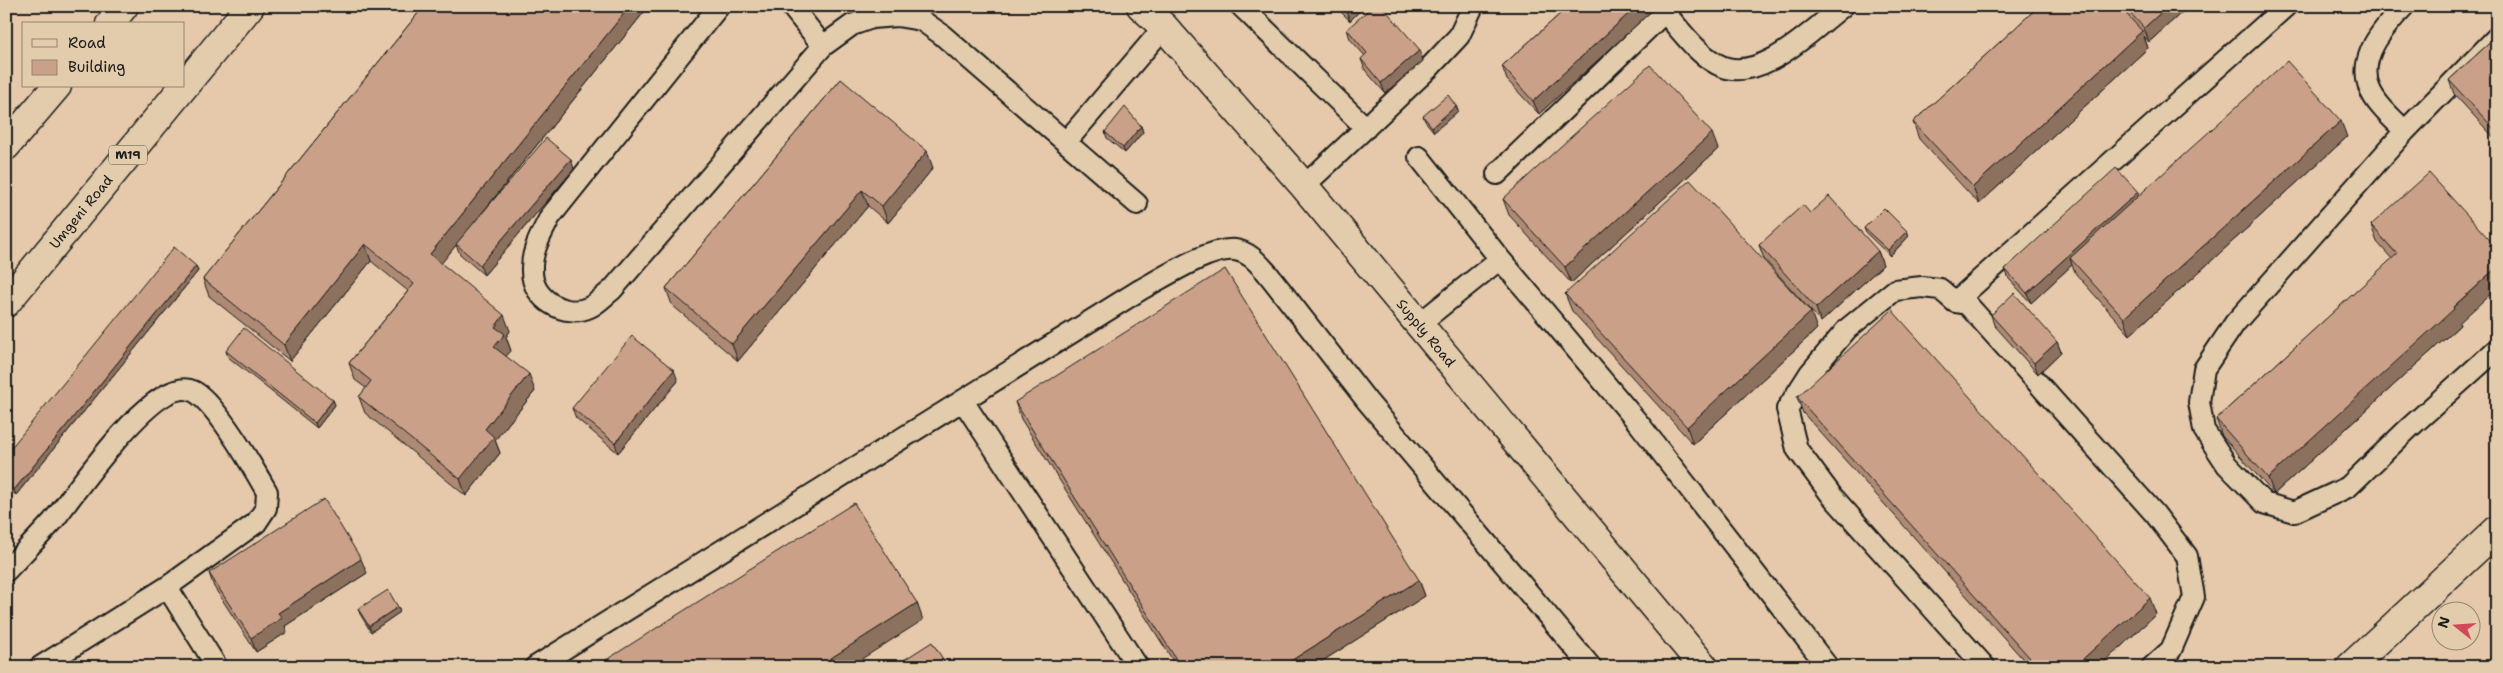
<svg xmlns="http://www.w3.org/2000/svg" width="2503" height="673" font-family="'Shantell Sans',sans-serif">
	<style>
		.lines { fill: none; stroke-linecap: round; stroke-linejoin: round }
		.service-casing { stroke: #1c1c1c; stroke-width: 24 }
		.minor-casing { stroke: #1c1c1c; stroke-width: 31 }
		.trunk-casing { stroke: #1c1c1c; stroke-width: 31 }
		.service { stroke: #e2ccac; stroke-width: 20 }
		.minor { stroke: #e2ccac; stroke-width: 28 }
		.trunk { stroke: #e2ccac; stroke-width: 28 }
		.wall { fill: #ae8a75; stroke: #1c1c1c }
		.shaded-wall { fill: #8d715f; stroke: #1c1c1c }
		.building { fill: #caa188; stroke: #1c1c1c }
		.labels { text-anchor: middle; dominant-baseline: central; stroke-width: 4.5; stroke-linejoin: round; paint-order: stroke }
		.shield { fill: #e2ccac; stroke: #575147; stroke-width: 1 }
		.shield-label { font-size: 12px; font-weight: bold; fill: #1c1c1c }
		.street-label { font-size: 14px; fill: #1c1c1c; stroke: #e2ccac }
	</style>
	<rect width="100%" height="100%" fill="#e5c9aa"/>
	<filter id="ink" filterUnits="userSpaceOnUse"><feTurbulence type="fractalNoise" baseFrequency=".02" numOctaves="2"/><feDisplacementMap in="SourceGraphic" scale="10" xChannelSelector="R" yChannelSelector="G"/><feConvolveMatrix kernelMatrix="1 2 1 2 8 2 1 2 1" color-interpolation-filters="sRGB"/></filter>
	<g filter="url(#ink)">
		<g class="lines">
			<defs>
				<path id="service" d="M719 6 550 217C541 235 531 251 532 271 532 299 565 319 590 307 598 303 605 295 612 290L823 46 852 25 872 18 897 16 921 20 941 34 1137 204
					M791 6 823 46
					M1241 6 1366 128
					M2404 6C2384 28 2358 55 2369 87 2375 104 2393 119 2405 131
					M1665 13C1680 29 1696 53 1717 64 1758 87 1813 29 1843 6
					M2497 37 2405 131 2235 323 2204 369 2199 402 2204 430 2227 465 2264 503 2294 512 2348 487 2409 428 2497 349
					M1066 142 1164 27
					M1419 157 1500 259 1640 425 1828 667
					M1497 174 1671 6
					M1304 186 1430 67 1459 36 1473 6
					M1955 302 2286 6
					M1419 324 1500 259
					M963 401 1138 667
					M6 571C22 554 38 538 53 521 74 495 155 373 193 391 215 401 254 469 267 492L266 508 256 523 167 587 40 667
					M167 587 217 667
					M535 667 1140 290C1163 278 1209 247 1235 250 1250 252 1259 264 1268 274L1367 401 1591 667
					M1985 667 1832 496 1797 449 1787 409 1810 373 1847 329 1895 290 1922 287 1940 289 1955 302 1967 304 2155 514 2187 556 2194 597 2171 650 2152 667"/>
				<g id="minor">
					<path id="s1" d="M1141 6 1164 27 1304 186 1704 667"/>
					<path d="M2350 667 2497 530"/>
				</g>
				<g id="trunk">
					<path d="M110 24 124 6"/>
					<path d="M6 146 57 86"/>
					<path id="s2" d="M6 303 250 6"/>
				</g>
			</defs>
			<use href="#service" class="service-casing"/>
			<use href="#minor" class="minor-casing"/>
			<use href="#trunk" class="trunk-casing"/>
			<use href="#service" class="service"/>
			<use href="#minor" class="minor"/>
			<use href="#trunk" class="trunk"/>
		</g>
		<path class="wall" d="M424 6H649L479 217 574 169 484 275 460 254 456 245 441 263 510 331 506 337 511 351 506 356 535 391 495 440 500 453 466 496 365 413 359 397 366 388 355 380 349 363 408 291 371 261 290 361 209 296 203 279Z
			M1335 6H1364L1350 21Z
			M1569 6H1657L1539 114 1507 80 1502 66Z
			M2039 6H2189L2149 42 2144 36 2148 48 1979 204 1919 139 1913 122Z
			M1347 29 1420 50 1423 61 1385 93 1365 70 1361 59 1365 56 1350 39Z
			M2497 36V141L2454 94 2449 80Z
			M841 79 933 168 888 223 868 206 738 361 672 305 666 288Z
			M1456 106 1458 111 1434 132 1425 121 1423 116Z
			M1141 126 1143 132 1125 153 1107 138 1105 132Z
			M2347 137 2130 335 2076 274 2072 265 2031 303 2009 279 2005 269 2138 192 2139 195Z
			M1718 149 1571 283 1509 215 1503 199Z
			M1810 213 1878 251 1883 265 1821 322 1764 259 1759 245Z
			M2371 225 2459 323 2460 325 2274 494 2222 436 2216 419 2392 259 2377 242Z
			M1864 228 1907 231 1909 236 1890 256 1866 233Z
			M196 266 198 271 16 495 6 487V454Z
			M1565 294 1817 329 1693 444 1572 311Z
			M1991 315 2057 342 2061 352 2038 374 1994 325Z
			M226 351 333 400 335 405 317 428 228 357Z
			M678 381 618 453 576 418 572 408Z
			M1797 397 2156 614 2099 667H2030L1803 413Z
			M1015 402 1419 580 1425 596 1313 667H1177L1021 419Z
			M209 573H367L285 626 287 632 256 652 214 587Z
			M398 607 400 612 371 632 360 614 358 609Z"/>
		<path class="shaded-wall" d="M630 6H649L436 270 430 254Z
			M1351 6H1364L1350 21 1346 10Z
			M1637 6H1657L1539 114 1533 101Z
			M2168 6H2189L2149 42 2144 28Z
			M2142 31 2148 48 1979 204 1973 187Z
			M1420 50 1423 61 1385 93 1381 83Z
			M1456 106 1458 111 1434 132 1432 127Z
			M2341 121 2347 137 2130 335 2124 318Z
			M1141 126 1143 132 1125 153 1123 148Z
			M1712 133 1718 149 1571 283 1565 267Z
			M927 151 933 168 888 223 882 206Z
			M571 159 574 169 484 275 480 265Z
			M862 190 868 206 738 361 732 344Z
			M2138 192 2141 202 2070 258 2072 265 2031 303 2027 293Z
			M1907 231 1909 236 1890 256 1888 250Z
			M365 244 371 261 290 361 284 345Z
			M1878 251 1883 265 1821 322 1816 308Z
			M196 266 198 271 16 495 14 490Z
			M2497 267V288L2459 323 2460 325 2274 494 2268 478Z
			M1811 312 1817 329 1693 444 1687 427Z
			M504 315 510 331 506 337 511 351 500 363 494 347 495 327Z
			M2057 342 2061 352 2038 374 2034 363Z
			M674 370 678 381 618 453 615 443Z
			M529 374 535 391 495 440 500 453 466 496 460 479 485 429Z
			M333 400 335 405 317 428 315 423Z
			M361 559 367 573 285 626 287 632 256 652 251 638 278 613Z
			M1419 580 1425 596 1313 667H1281Z
			M2150 598 2156 614 2099 667H2074Z
			M917 603 923 620 849 667H817Z
			M398 607 400 612 371 632 369 626Z"/>
		<path class="building" d="M424 6H630L430 254 504 315 495 327 505 334 494 347 529 374 485 429 494 437 460 479 359 397 371 381 349 363 414 284 365 244 284 345 203 279Z
			M1342 6H1351L1346 10Z
			M1373 6H1382L1420 50 1381 83 1361 59 1367 53 1347 29Z
			M1569 6H1637L1533 101 1502 66Z
			M2039 6H2119L2142 31 1973 187 1913 122Z
			M2124 6H2168L2144 28Z
			M2497 36V132L2449 80Z
			M2287 61 2341 121 2124 318 2070 258Z
			M1650 65 1712 133 1565 267 1503 199Z
			M841 79 927 151 882 206 862 190 732 344 666 288Z
			M1448 95 1456 106 1432 127 1423 116Z
			M1125 107 1141 126 1123 148 1105 132Z
			M546 138 571 159 480 265 456 244Z
			M2116 168 2138 192 2027 293 2005 269Z
			M2429 173 2497 248V267L2453 307 2454 309 2268 478 2216 419 2397 254 2371 225Z
			M1690 180 1811 312 1687 427 1565 294Z
			M1829 196 1878 251 1816 308 1759 245 1803 205 1810 213Z
			M1884 208 1907 231 1888 250 1864 228Z
			M174 247 196 266 14 490 6 484V454Z
			M1225 269 1419 580 1281 667H1181L1015 402Z
			M2014 293 2057 342 2034 363 1991 315Z
			M1892 310 2150 598 2074 667H2038L1797 397Z
			M244 328 333 400 315 423 226 351Z
			M632 336 674 370 615 443 572 408Z
			M324 499 361 559 278 613 282 618 251 638 209 573Z
			M854 503 917 603 817 667H595Z
			M388 590 398 607 369 626 358 609Z
			M932 642 948 667H893Z"/>
	</g>
	<g class="labels">
		<rect class="shield" x="109" y="145.5" width="38" height="19" rx="4"/>
		<g class="shield-label">
			<text x="128" y="155">M19</text>
		</g>
		<g class="street-label">
			<text stroke="none"><textPath href="#s2" startOffset="118">Umgeni Road</textPath></text>
			<text stroke="none"><textPath href="#s1" startOffset="434">Supply Road</textPath></text>
		</g>
	</g>
	<rect width="2503" height="673" fill="none" stroke="#e2ccac" stroke-width="25"/>
	<rect x="12" y="12" width="2478" height="648" fill="none" stroke="#1c1c1c" stroke-width="2" filter="url(#ink)"/>
	<rect x="22" y="22" width="162" height="65" fill="#e2ccac" stroke="#938672"/>
	<rect x="32" y="39" width="25" height="8" fill="#e2ccac" stroke="#938672"/>
	<text x="68" y="48" font-size="15" fill="#1c1c1c">Road</text>
	<rect x="32" y="60" width="25" height="15" fill="#caa188" stroke="#938672"/>
	<text x="68" y="72" font-size="15" fill="#1c1c1c">Building</text>
	<g transform="translate(2456 626) rotate(287)"><circle r="24" fill="#e2ccac" stroke="#938672"/>
	<path d="M0-4L9 19L0 12L-9 19Z" fill="#d1495b"/>
	<text y="-8" font-size="14" font-weight="bold" text-anchor="middle" fill="#1c1c1c">N</text>
	</g>
</svg>
